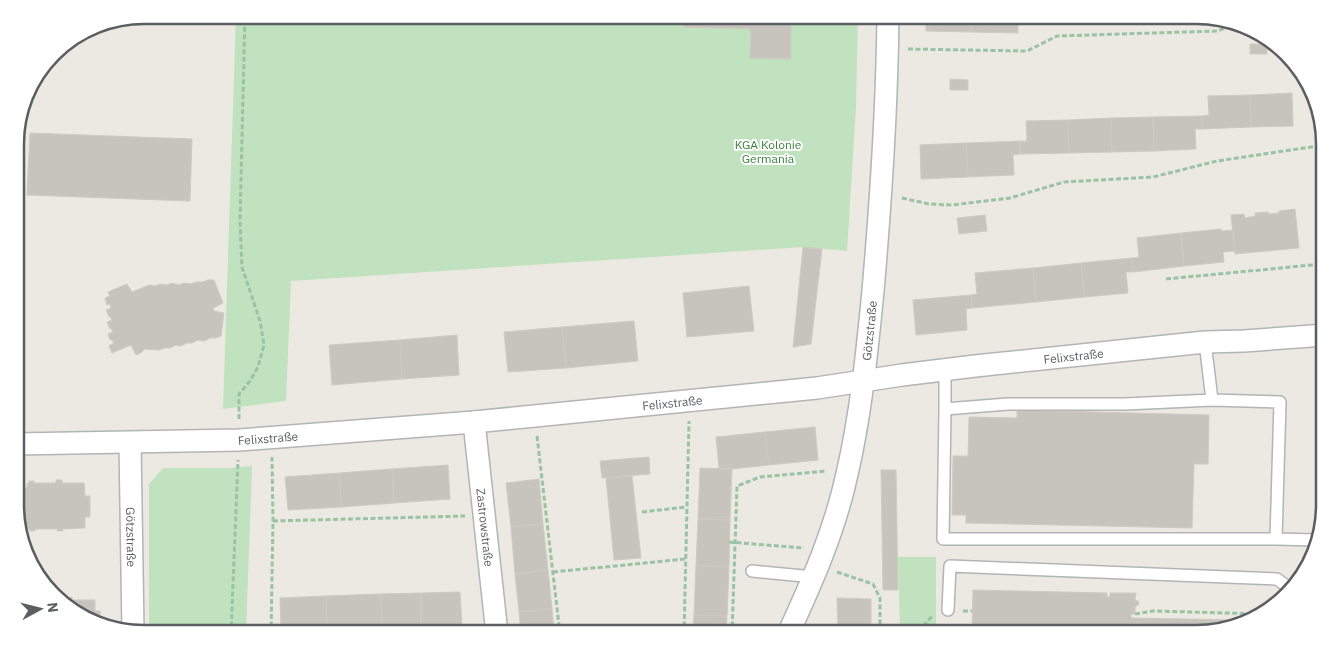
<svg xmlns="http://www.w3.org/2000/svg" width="1340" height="649" font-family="'IBM Plex Sans',sans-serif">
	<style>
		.green { fill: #c0e2bf }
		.building { fill: #c7c4be; stroke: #d0cbc0 }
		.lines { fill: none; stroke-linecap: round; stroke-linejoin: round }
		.lane-casing { stroke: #b2b4b8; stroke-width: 14 }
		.street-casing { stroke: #b2b4b8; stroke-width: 24 }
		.path { stroke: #9ac2a5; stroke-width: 3; stroke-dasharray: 5 2.5; stroke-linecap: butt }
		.lane { stroke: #fff; stroke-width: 11 }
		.street { stroke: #fff; stroke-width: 21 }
		.labels { text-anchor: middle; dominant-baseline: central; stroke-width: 4; stroke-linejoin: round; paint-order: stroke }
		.park-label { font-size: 12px; fill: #3a803d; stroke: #fff }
		.street-label { font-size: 12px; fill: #5a5d61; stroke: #fff }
		.rim { fill: none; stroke: #5a5d61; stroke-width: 2.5 }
	</style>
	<rect width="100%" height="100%" fill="#ece9e2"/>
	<path class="green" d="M236 15H858L856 107 847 251 803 247 291 281 286 401 223 409Z
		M252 466 246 634H149V484L163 468H230Z
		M898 557H936V634H900Z"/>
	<path class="building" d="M684 15H791V59L750 58 751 29 683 27Z
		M926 15H972L971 32 926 31Z
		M972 15H1018V33L971 32Z
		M1250 44H1267V54H1250Z
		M950 79 968 80V90H950Z
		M1292 93 1293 126 1251 127 1250 95Z
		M1250 95 1251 127 1202 129V116L1209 115 1208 96Z
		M1202 116V129H1195L1196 149 1154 151 1153 117Z
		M1153 117 1154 151 1112 152 1111 118Z
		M1111 118 1112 152 1069 153 1068 120Z
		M1068 120 1069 153 1020 154V141H1027L1026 121Z
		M30 133 192 139 190 201 27 195Z
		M1020 141V154L1013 155 1014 175 968 177 966 143Z
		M966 143 968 177 921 179 920 145Z
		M1295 209 1299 248 1235 254 1231 215 1244 214 1245 218 1255 216V213L1268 212 1269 214 1279 213V211Z
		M985 215 987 231 959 234 957 218Z
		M1221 229 1222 231 1233 230 1235 251 1223 252 1224 262 1184 266 1181 233Z
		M1181 233 1184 266 1133 272 1132 258 1139 257 1137 238Z
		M803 247 822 249 811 344 793 347Z
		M1132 258 1133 272H1126L1128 293 1085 297 1081 263Z
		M1081 263 1085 297 1036 302 1033 268Z
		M1033 268 1036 302 972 308 971 295 977 294 975 273Z
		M208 280H214L223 303 213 308 214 311 224 313 221 336 216 338H210L204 341 198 340 192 343H187L181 346 176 345 170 348H164L159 350 144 349 142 352 136 355 131 345 112 353 109 346 114 343 112 340H110L108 334 113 332 111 328 110 329 107 322 112 320 110 316 109 317 106 310 111 308 110 304 107 305 105 298 110 296 108 292 127 284 132 292 149 285 155 286 160 284 167 285 172 283 179 285 184 283 191 284 196 282H202Z
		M749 286 754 331 687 337 683 293Z
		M971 295 972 308 966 309 967 330 916 335 913 300Z
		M634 321 638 361 566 368 562 327Z
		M562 327 566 368 508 372 504 332Z
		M457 335 459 375 402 379 400 340Z
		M400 340 402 379 332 385 329 345Z
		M1017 410 1209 415 1208 464H1194L1192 528 966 523V515H952L953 456H968L969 417 1017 418Z
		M815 427 818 460 769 465 765 432Z
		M765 432 769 465 732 469 719 468 716 437Z
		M649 457 650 474 602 478 600 461Z
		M448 465 450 499 394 503 392 469Z
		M700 468 732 469 730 520 698 519Z
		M392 469 394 503 342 507 339 473Z
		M881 470H896L898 590H883Z
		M339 473 342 507 288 510 285 477Z
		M632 476 641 558 614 560 606 478Z
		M539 479 543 524 511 527 506 483Z
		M56 480H62V483H84L85 496H90V517H85V528L62 529 63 531H57V529H35V531H30L29 529H28L27 525H17L16 522V488H27V484L29 483V481H34V483H56Z
		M698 519 730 520 729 567 696 566Z
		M543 524 548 570 515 574 511 527Z
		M696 566 729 567 727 616 694 615Z
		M548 570 552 609 519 612 515 574Z
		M973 590 1107 593V597H1110V593H1136L1135 600 1138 601 1139 604 1135 607V614H1131V618L1237 620V623L1204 634H972Z
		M460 592 462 625 421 626V593Z
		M421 593V626L382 628 381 594Z
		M381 594 382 628 327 629 326 596Z
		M326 596 327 629 281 631 280 598Z
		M72 597V600H95V611H100L101 624 87 621 62 600H67V598Z
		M837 598 871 599V634H838Z
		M552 609 554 634H521L519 612Z
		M694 615 727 616 726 634H693Z"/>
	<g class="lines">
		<defs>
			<path id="lane" d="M1205 342 1212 400
				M945 370V409L1008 404H1125L1212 400 1280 402 1276 539 1317 540
				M945 409 943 539H1276
				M752 571 814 577
				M948 610 950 566 1277 579 1289 588"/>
			<g id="street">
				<path id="s1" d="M474 422 497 634"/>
				<path id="s2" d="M130 443 133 631"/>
				<path id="s3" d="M16 444 239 440 474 422 817 388 902 375 975 366 1205 342 1244 341 1325 335"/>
				<path id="s4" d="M788 634C812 582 835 530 847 474 861 414 867 352 873 291 881 199 887 107 888 15"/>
			</g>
		</defs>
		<use href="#lane" class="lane-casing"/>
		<use href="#street" class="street-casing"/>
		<path class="path" d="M908 49 1027 51 1057 36 1218 31 1234 24
			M902 198 929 204 952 205 1010 198 1064 182 1153 177 1217 161 1324 145
			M1166 279 1322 264
			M1321 315 1324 179
			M239 419V394L250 381 258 367 264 345 260 321 242 267 240 221 245 15
			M537 436 560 634
			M642 512 686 507
			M273 521 465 516
			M1317 525 1320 356
			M20 531V532
			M729 542 804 548
			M553 572 686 559
			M837 572 873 584 880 598V634
			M963 611H972
			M1135 614 1153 611 1263 614
			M154 629 190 631 231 628
			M231 634 238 460
			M271 634 273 521 272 457
			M333 634 476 630
			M684 634 689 421
			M732 634 737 486 760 477 827 471
			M925 634V624L933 615"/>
		<use href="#lane" class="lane"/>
		<use href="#street" class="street"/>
	</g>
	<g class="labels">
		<g class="park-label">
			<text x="768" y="144">KGA Kolonie<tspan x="768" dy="14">Germania</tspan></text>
		</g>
		<g class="street-label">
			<text stroke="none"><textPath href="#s4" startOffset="316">Götzstraße</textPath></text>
			<text stroke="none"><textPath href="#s3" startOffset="1062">Felixstraße</textPath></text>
			<text stroke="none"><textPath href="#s3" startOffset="658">Felixstraße</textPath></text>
			<text stroke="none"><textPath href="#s3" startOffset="252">Felixstraße</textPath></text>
			<text stroke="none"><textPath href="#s1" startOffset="106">Zastrowstraße</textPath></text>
			<text stroke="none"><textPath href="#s2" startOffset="94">Götzstraße</textPath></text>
		</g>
	</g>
	<path d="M0 0H1340V649H0ZM144 24H1196A120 120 0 0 1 1316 144V505A120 120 0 0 1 1196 625H144A120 120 0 0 1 24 505V144A120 120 0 0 1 144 24Z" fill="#fff" fill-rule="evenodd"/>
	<path class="rim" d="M144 24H1196A120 120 0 0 1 1316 144V505A120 120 0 0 1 1196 625H144A120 120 0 0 1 24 505V144A120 120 0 0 1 144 24Z"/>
	<g transform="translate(40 609) rotate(83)" stroke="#ffffff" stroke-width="4" paint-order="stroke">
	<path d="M0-4L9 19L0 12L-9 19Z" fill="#5a5d61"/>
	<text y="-8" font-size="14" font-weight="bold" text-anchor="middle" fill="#5a5d61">N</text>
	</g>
</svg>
